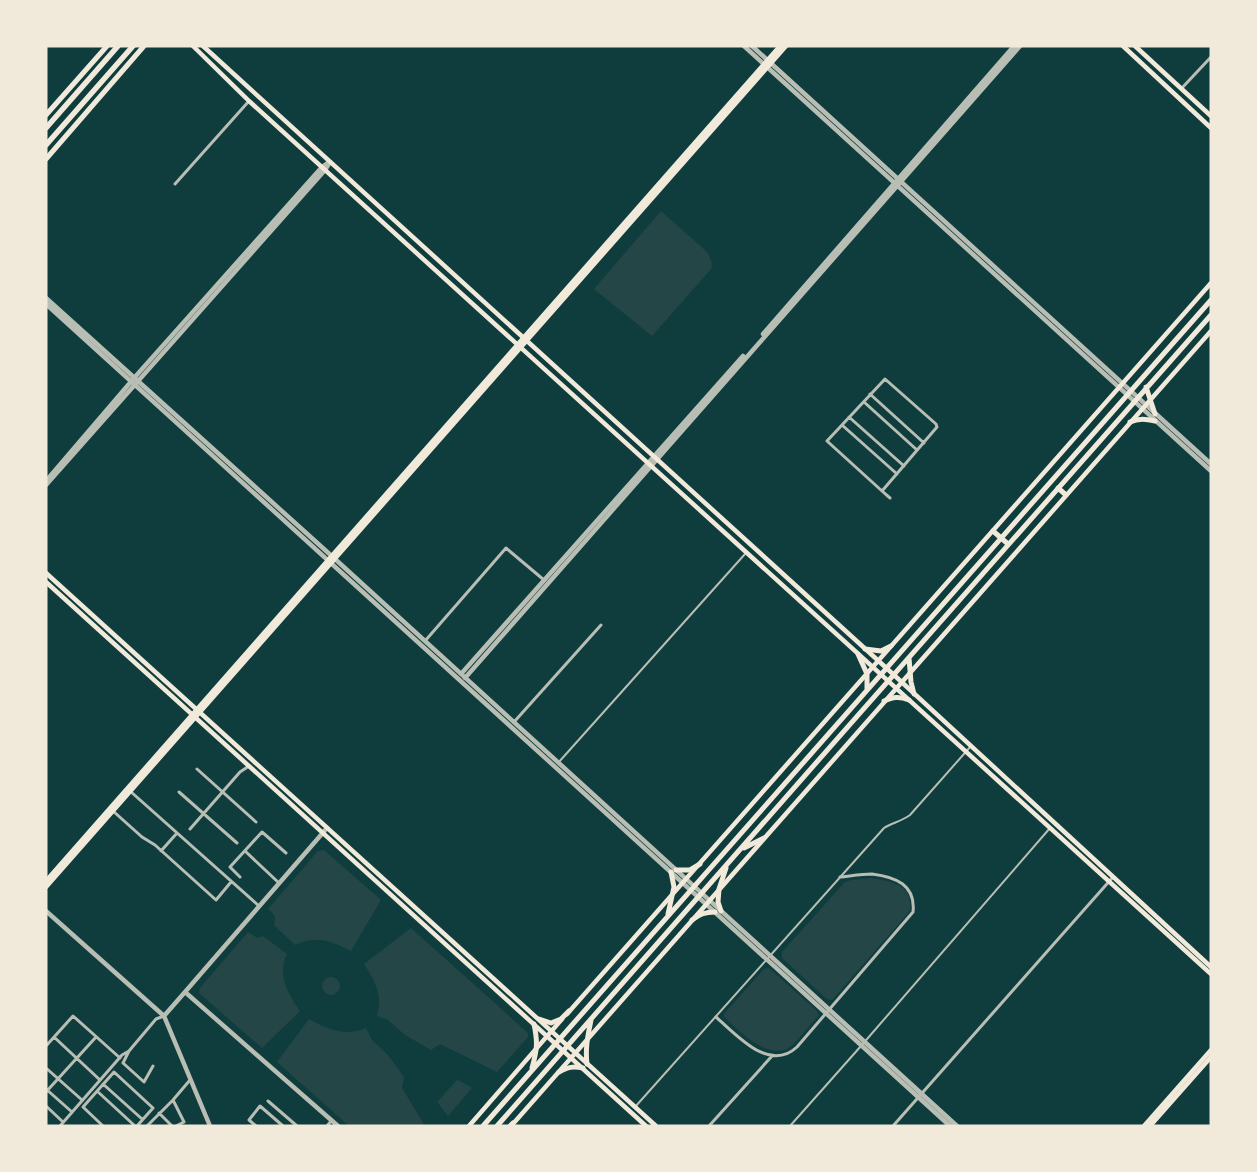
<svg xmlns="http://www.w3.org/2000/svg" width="1257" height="1172" font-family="'Public Sans',sans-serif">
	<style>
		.green { fill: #244646 }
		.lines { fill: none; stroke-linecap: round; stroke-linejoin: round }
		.service { stroke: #b8beb3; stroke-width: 2 }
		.minor { stroke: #b8beb3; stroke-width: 3 }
		.tertiary { stroke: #b8beb3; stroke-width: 4.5 }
		.secondary { stroke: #f1e9da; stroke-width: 4.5 }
		.primary { stroke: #f1e9da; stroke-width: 5 }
		.trunk { stroke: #f1e9da; stroke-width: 5.5 }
	</style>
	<rect width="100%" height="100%" fill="#0f3d3e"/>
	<path class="green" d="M661 211 707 252 711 260 712 268 652 336 594 289Z
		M324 850 381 900 351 951C331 941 316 935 295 945L274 925C277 917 274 914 268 909L318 851Z
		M871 878C892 882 913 884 910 911L832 1000 827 999 782 958V952L845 882 851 880Z
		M411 928 528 1033V1037L497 1072 440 1044 431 1050 405 1035 388 1020 377 1016C383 994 375 982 364 964Z
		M248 932 257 938 263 936 287 954C277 974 287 993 300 1011L262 1048 199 993 200 988Z
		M769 968 817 1011 819 1015 794 1044C771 1065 741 1032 724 1017V1014L764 969Z
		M322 986a9 9 0 1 1 18 0a9 9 0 1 1-18 0Z
		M309 1019C326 1029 346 1037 366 1028L372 1040 387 1054 404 1077 402 1088 425 1126H349L277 1062Z
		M458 1080 472 1088 448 1116 438 1103V1101L456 1081Z"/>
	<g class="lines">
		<path class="service" d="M558 763 745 554
			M635 1107 884 828C892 823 902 821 910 815L971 746
			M790 1126 861 1046 1050 828"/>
		<path class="minor" d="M1181 89 1211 57
			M175 184 249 101
			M870 394 924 443
			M864 402 917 450
			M849 417 904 466
			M842 425 897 474
			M882 491 937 427 936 424 885 379 827 441 882 491 890 498
			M425 641 506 548 544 580
			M514 722 601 625
			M197 769 256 822
			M130 791 259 906
			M179 792 237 843
			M113 811 142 837 155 845 216 900 231 882
			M190 829 240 772 249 766
			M161 851 177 833
			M245 851 279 883
			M240 877 230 867 262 832 286 853
			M716 1017C737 1035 769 1073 797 1047L913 912C916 885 896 877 872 874 862 874 850 876 840 877
			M54 1037 100 1080
			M46 1046 73 1016 120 1058
			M129 1051 123 1063 144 1082 153 1066
			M46 1068 82 1100
			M103 1084 142 1119
			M46 1089 72 1112
			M97 1091 135 1126
			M46 1092 96 1037
			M173 1100 184 1122 176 1126
			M268 1101 297 1126
			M46 1106 63 1122
			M159 1113 172 1126
			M60 1126 122 1055 129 1051 156 1019 164 1016
			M103 1126 83 1107 114 1072 153 1108 137 1126
			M147 1126 173 1100 190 1080
			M256 1126 249 1120 260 1106 283 1126
			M327 1126 332 1120
			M709 1126 772 1056
			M893 1126 1113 877"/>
		<path class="tertiary" d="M744 46 1211 471
			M752 46 1211 464
			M46 298 335 559 957 1126
			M46 304 950 1126
			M763 334 1014 46
			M46 481 135 377 322 167 329 162
			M46 485 325 170 330 162
			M461 674 743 356
			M465 678 1020 46
			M327 828 185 992 338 1126
			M46 911 164 1016 210 1126
			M164 1016 185 992"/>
		<path class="secondary" d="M193 46 249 101 1211 974
			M203 46 894 675 1211 967
			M1123 46 1211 128
			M1135 46 1211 116
			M46 573 656 1126
			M46 582 646 1126
			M46 881 780 46
			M46 887 786 46
			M567 1014 1211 283
			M512 1125 1211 331
			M469 1126 562 1019
			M1144 1126 1211 1050
			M1150 1126 1211 1057"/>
		<path class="primary" d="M46 115 107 46
			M46 159 144 46
			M1146 387 1155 414
			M1130 422C1139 418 1146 419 1155 421
			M1058 488 1066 495
			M993 531 1008 544
			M865 649 881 651 891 646
			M858 654 867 674V690
			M909 658 911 682 914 694
			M884 701C893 697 899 696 909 700
			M744 848 764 838
			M676 870H690L700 864
			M721 911 718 902 719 889 726 868
			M668 914 674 887 671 872
			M692 920C700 914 705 912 715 912
			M539 1019 551 1023 561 1019 569 1011
			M587 1064C585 1048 588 1035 591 1020
			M532 1068C537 1050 538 1043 534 1024
			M559 1072C568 1067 573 1066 583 1068
			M483 1126 1211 300
			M497 1126C735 856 972 584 1211 315
			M510 1126 513 1123"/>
		<path class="trunk" d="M46 128 118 46
			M46 145 133 46"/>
	</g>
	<rect width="1257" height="1172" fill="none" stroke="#f1e9da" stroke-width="95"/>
</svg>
